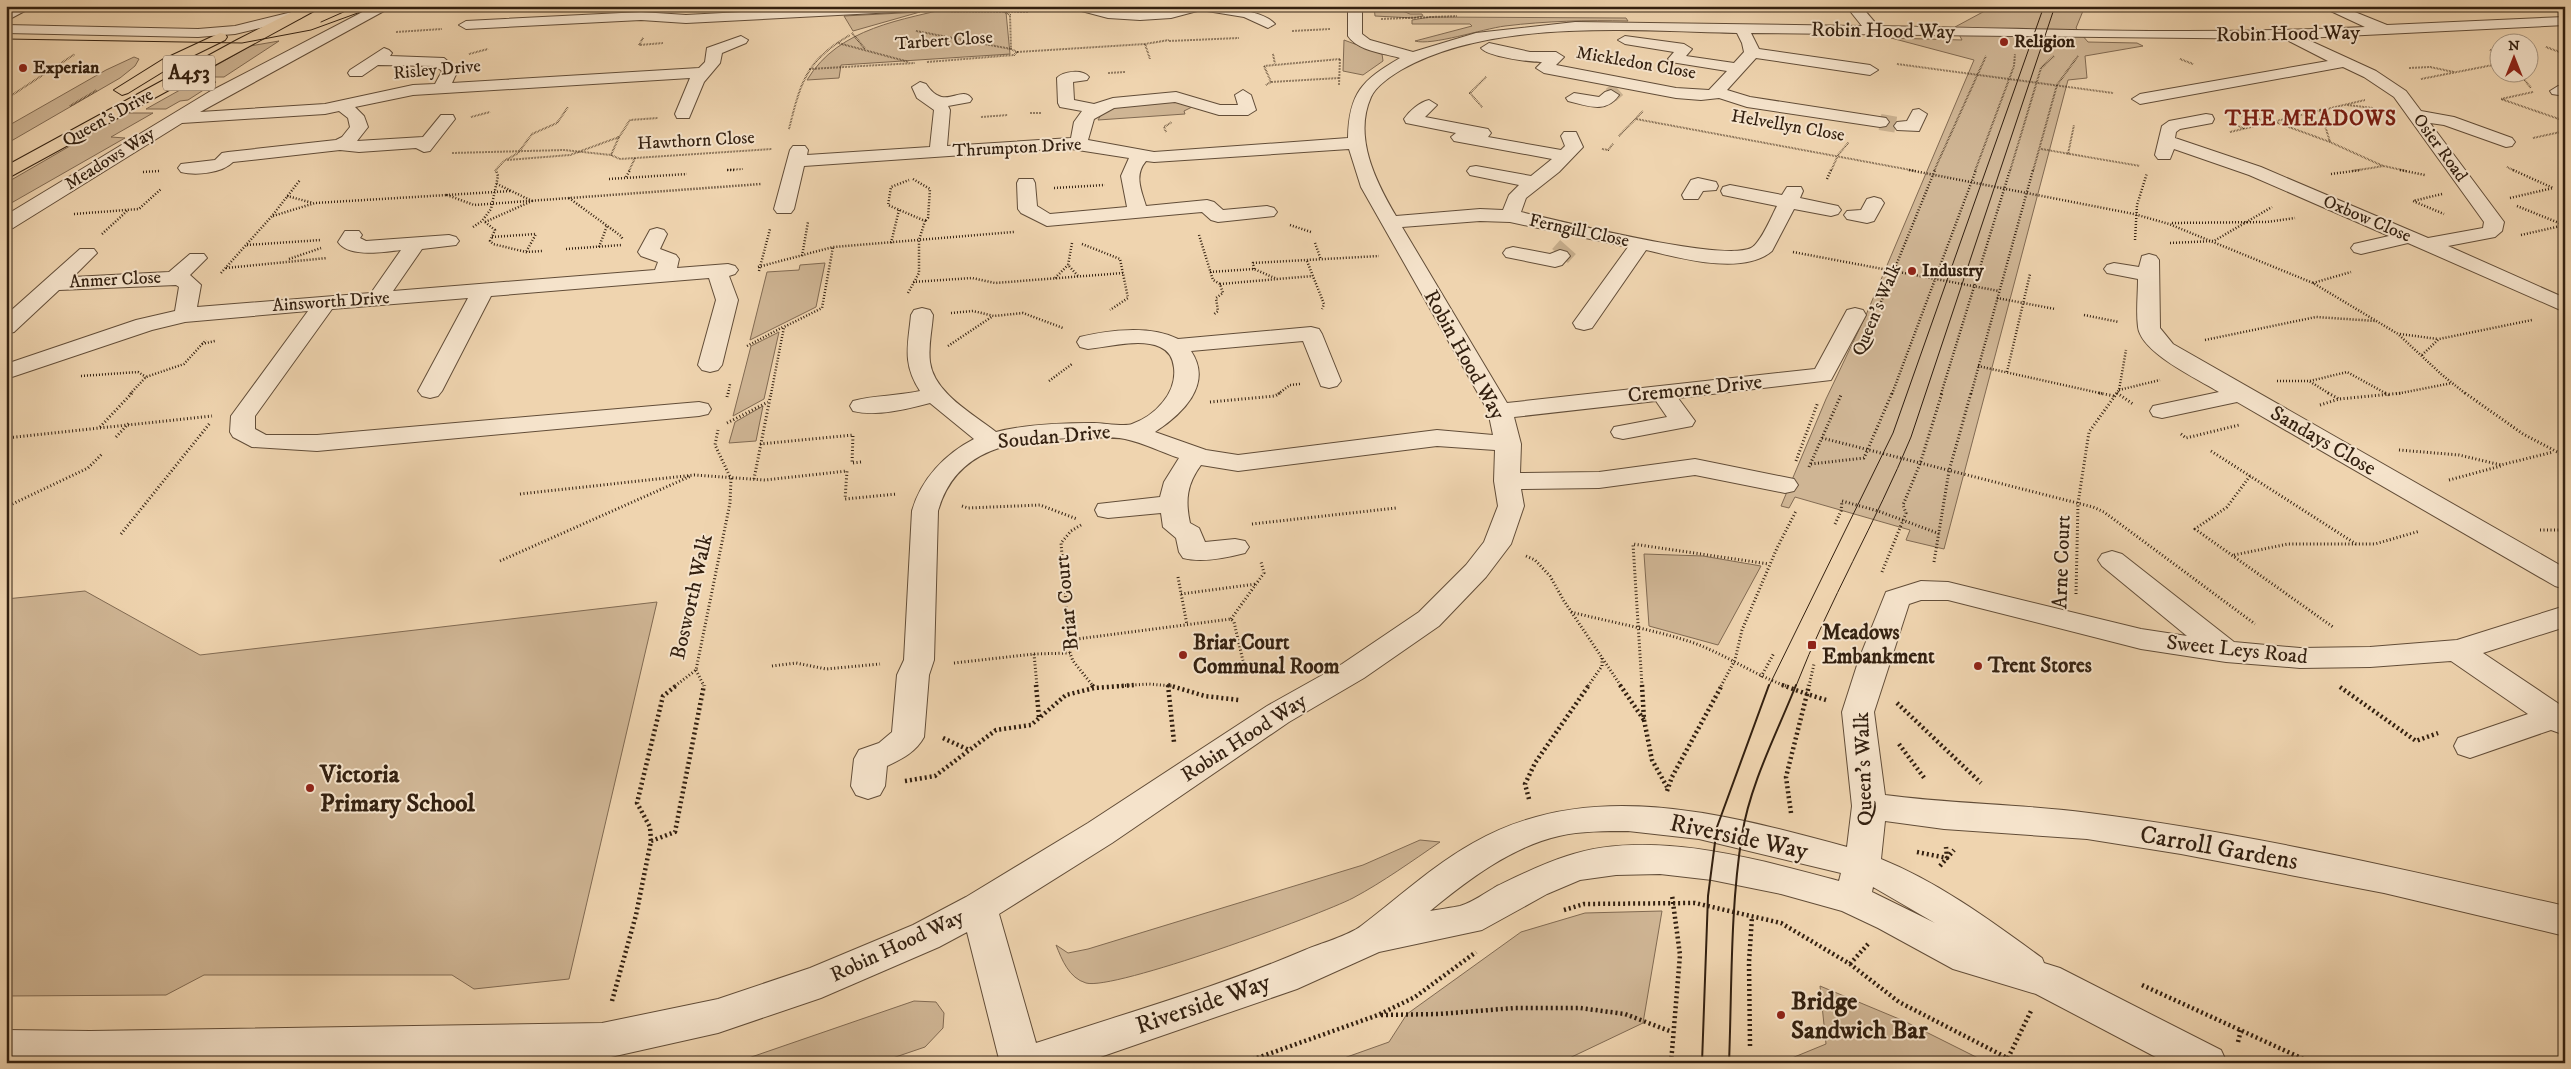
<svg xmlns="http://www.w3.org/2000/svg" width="2571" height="1069" font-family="'IM FELL DW Pica',serif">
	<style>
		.green { fill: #cfb594; stroke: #816a52 }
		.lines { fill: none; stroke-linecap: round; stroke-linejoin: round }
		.minor-tunnel-far1 { stroke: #c9b08f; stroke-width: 16; stroke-dasharray: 16 8; stroke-linecap: butt }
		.minor-tunnel { stroke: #c9b08f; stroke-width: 21; stroke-dasharray: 21 11; stroke-linecap: butt }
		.minor-casing { stroke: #624d38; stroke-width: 2 }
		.major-casing { stroke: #332010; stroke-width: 2 }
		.path-far3 { stroke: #332010; stroke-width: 2; stroke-dasharray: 0.5 1; stroke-linecap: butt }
		.path-far2 { stroke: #332010; stroke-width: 2.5; stroke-dasharray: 1 2; stroke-linecap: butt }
		.path-far1 { stroke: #332010; stroke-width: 3; stroke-dasharray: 1 2.5; stroke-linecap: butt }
		.path { stroke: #332010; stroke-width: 4.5; stroke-dasharray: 2 3; stroke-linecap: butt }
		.minor { fill: #f5e3cb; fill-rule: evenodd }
		.major { fill: #efd4af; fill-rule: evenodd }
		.tram-far1 { stroke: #332010; stroke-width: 1 }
		.tram { stroke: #332010; stroke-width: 2 }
		.poi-dot { fill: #8f2418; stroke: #f5e3cb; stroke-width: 2 }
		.labels { text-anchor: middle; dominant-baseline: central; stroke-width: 4; stroke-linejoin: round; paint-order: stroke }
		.far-street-label { font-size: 18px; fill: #332010; stroke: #f5e3cb }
		.far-poi-label { font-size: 18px; font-weight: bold; fill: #332010; stroke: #f5e3cb; text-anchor: start }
		.shield { fill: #f5e3cb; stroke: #6d5a48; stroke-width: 1 }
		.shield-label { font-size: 20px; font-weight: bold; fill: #332010 }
		.street-label { font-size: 21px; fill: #332010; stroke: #f5e3cb }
		.far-district-label { font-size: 21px; font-weight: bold; letter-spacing: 1px; fill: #7a1f14; stroke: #f5e3cb }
		.poi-label { font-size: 21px; font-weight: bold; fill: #332010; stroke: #f5e3cb; text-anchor: start }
		.near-poi-label { font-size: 25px; font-weight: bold; fill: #332010; stroke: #f5e3cb; text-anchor: start }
		.near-street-label { font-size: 25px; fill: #332010; stroke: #f5e3cb }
	</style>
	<rect width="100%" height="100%" fill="#efd4af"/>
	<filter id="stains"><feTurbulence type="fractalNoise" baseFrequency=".004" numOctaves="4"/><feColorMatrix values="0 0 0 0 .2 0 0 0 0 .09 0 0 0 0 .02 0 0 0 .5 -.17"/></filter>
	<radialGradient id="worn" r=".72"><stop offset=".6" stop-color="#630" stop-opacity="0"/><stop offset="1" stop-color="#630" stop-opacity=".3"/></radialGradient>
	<path class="green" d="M958 6H994L1006 12 1010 54 841 65 839 78 807 80C839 27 902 20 958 6Z
		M1374 6H1391L1410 14H1422L1423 16 1413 18 1375 16Z
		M1994 6H2085L2076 28 2088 42 2137 43 2143 46 2085 56 2087 78 2068 80 1944 549 1906 540 1910 530 1795 497 1789 508 1781 506 1826 399 1866 315 1974 60 1891 38 1962 40 1955 27Z
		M920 12 853 31 844 16Z
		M1430 17 1626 18 1628 21C1587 20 1546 21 1505 26 1482 29 1432 46 1415 41L1472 26 1470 24H1412V20Z
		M1344 40 1382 54 1383 61 1363 75 1343 71Z
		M279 41 224 77H196L250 46Z
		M134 57 139 59 135 66 120 78 6 144V127L106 70Z
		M196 81 216 82 188 100 180 101 166 109H146Z
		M1173 101 1194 106 1184 111 1185 114 1098 120 1103 111 1110 107Z
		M127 113H153L111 137 125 138 6 206V183Z
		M825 263 816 307 750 340 767 272 799 270 800 265Z
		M779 332 764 399 733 416 751 346Z
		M763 406 756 441 729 443 735 422Z
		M1644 554 1703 556 1761 566 1718 645 1649 626Z
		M85 591 200 655 657 602 569 979 474 989 452 975H204L166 995 6 996V599Z
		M1420 840 1440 842C1412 861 1383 882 1353 898 1320 915 1113 991 1086 983 1069 978 1062 960 1056 945L1068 953 1088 949 1363 865Z
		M1662 911 1643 1023 1559 1063H1330L1389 1042 1407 1014 1521 932 1585 913Z
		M1820 986 1904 1021 1988 1063H1787V1060L1826 1044Z
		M914 1001 936 1002 944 1013 943 1028 925 1047 878 1063H734Z"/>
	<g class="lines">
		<path class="minor-tunnel-far1" d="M1611 95 1618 89
			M1880 122 1903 126"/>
		<path class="minor-tunnel" d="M1560 256 1568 247"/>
		<defs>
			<path id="minor" d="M16 6H34L6 21V11Z
				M92 6H181L174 10H99Z
				M374 6H393L200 112 325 104 413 85 435 84 442 71 435 66 378 65 362 76H350L348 73 350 70 384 48 389 50 392 53 390 56 444 58 458 70 452 83 699 68 705 62 707 48 741 36 748 40 746 43 722 53 720 63 704 82 689 118H677L675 114 690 78 413 95 355 107 364 116 368 127 357 141 423 137 441 115H453L455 119 430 151 424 152 416 148 359 152 340 150 233 162C222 173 196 176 181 172L178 168 181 164 215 160 222 153 228 152 336 140 342 137 350 127 348 118 339 111 325 114 182 123 13 228 6 230V215L209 92Z
				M847 6 921 7 914 11 686 23 641 20 466 29 459 25 466 21 641 12 686 15Z
				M1047 6H1069L1067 9 1048 11Z
				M1072 6C1095 6 1118 12 1141 12 1174 11 1253 0 1275 24L1268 28 1244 17 1201 10 1171 18 1140 20 1108 18 1074 9Z
				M1348 6H1362V34L1370 40 1413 52 1476 33 1575 22 1862 26 1846 6H1861L1878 26C2040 29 2203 35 2365 27L2320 6H2340L2387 25 2565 17V25L2304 38 2376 71 2406 91 2421 111 2454 117 2512 138 2515 142 2512 146 2506 147 2444 125 2430 123 2504 222 2502 231 2495 237 2448 246 2565 298V312L2408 243 2361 254 2354 252 2351 248 2354 244 2389 236 2249 175 2174 149 2170 159H2158L2155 155 2162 126 2169 121 2206 114 2212 115 2214 119 2212 123 2180 129 2176 132 2175 138 2261 167 2428 238 2483 228 2484 222 2394 97 2364 77 2343 67 2140 104 2132 99 2140 94 2328 61 2285 39 1751 33 1759 49 1870 65 1878 70 1870 75 1756 58 1727 90 1750 97 1886 118 1889 122 1886 126 1880 127 1747 107 1719 98 1701 100 1676 98 1544 73 1536 68 1542 62C1530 62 1488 57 1481 48L1489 43 1530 52H1556L1564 57 1556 65 1676 88 1709 90 1727 71 1671 62 1668 59 1674 52 1625 44 1618 40 1625 36 1684 44 1692 49 1686 56 1734 63 1744 52 1742 43 1737 33C1634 31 1492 18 1401 70 1391 76 1376 86 1371 97 1353 137 1376 182 1396 216L1480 209 1503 210 1509 195 1519 185 1470 175 1467 171 1470 167 1476 166 1531 176 1552 159 1454 141 1451 137 1456 133 1406 123 1404 119C1409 111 1420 102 1429 100L1437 105 1425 117 1488 129 1491 133 1488 137 1561 150 1565 146 1561 136 1564 132H1576L1583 147 1559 172 1526 198 1521 212C1561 221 1722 262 1751 248 1761 243 1772 215 1777 206L1723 195 1721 191 1723 187 1730 185 1782 195 1787 187H1801L1803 191 1800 198 1838 206 1841 210 1838 214 1831 216 1794 209 1772 251C1743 276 1680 258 1646 250L1592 328 1584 330 1576 328 1573 323 1628 247 1510 222 1480 221 1402 227 1507 403 1815 369 1847 310 1855 308 1863 310 1866 315 1831 380 1678 398 1695 421 1692 426 1623 439 1614 437 1611 432 1614 427 1667 417 1656 401 1514 417 1521 444 1520 473 1599 472 1695 459 1794 479 1798 485 1794 491 1785 493 1695 475 1599 488 1521 489 1524 506 1511 544 1486 577 1439 626 1364 678 1289 722 1112 843 999 914 1036 1043C1126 1013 1218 987 1305 950 1319 944 1350 935 1361 926 1398 898 1432 866 1473 843 1590 776 1725 814 1847 847L1852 806 1842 712 1859 659 1886 592 1921 581 1948 582 2141 629 2187 636 2102 566 2098 560 2102 554 2112 551 2122 554 2234 642 2300 648 2370 647 2457 640 2565 606V627L2483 653 2565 708V735L2551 730 2470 758 2458 754 2454 746 2458 738 2528 714 2451 661 2370 667 2300 668 2226 662 2141 649 1948 600H1921L1909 604 1874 712 1885 795C1953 804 2021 804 2089 813 2249 833 2407 870 2565 906V936L2384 893 2181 854 2087 839 1944 829 1885 821 1881 859C1940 883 1991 921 2042 958L2044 963 2060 968 2221 1050 2227 1063H2167L2036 994 1953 969 1878 928 1842 911 1781 894 1712 880 1660 874 1616 875 1580 880 1547 894 1482 930 1379 952 1297 989 1083 1063H1000L967 932 939 947 821 998 718 1033 602 1059 357 1063H6V1030L90 1031 602 1023 718 999 810 968 913 925 966 897 1088 823 1267 706 1342 664 1419 612 1466 565 1484 542 1498 506 1494 481 1495 450 1437 446 1238 471 1201 465C1187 484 1185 500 1190 523L1199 528 1205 542 1235 539 1245 541 1249 547 1245 553C1226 558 1202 563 1183 558L1179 552 1176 538 1163 527 1161 513 1108 518 1098 516 1095 510 1098 504 1160 497 1164 482 1179 458C1161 452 1144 443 1125 439 1108 436 1089 438 1071 438 1015 440 956 447 938 511L934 660 929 675 924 737C916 752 902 759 887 766L885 786 880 795 868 799 856 795 851 786 854 759 859 750 879 743 892 732 897 675 904 660 912 511C921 479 945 454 974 439L930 403C907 409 877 417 853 411L850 406 853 401C875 395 898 396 920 391 902 363 908 346 911 315L914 310 922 308 930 310 933 315C932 330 928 346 930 362 934 393 973 414 996 432 1027 424 1062 423 1094 423 1103 423 1125 427 1132 424 1155 416 1177 393 1174 368 1173 358 1169 351 1160 347 1140 338 1109 347 1088 349L1080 347 1077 342 1080 337C1109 330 1150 325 1178 339L1311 327 1319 329 1322 334 1341 381 1337 386 1329 388 1321 386 1303 341 1191 351C1214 385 1181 415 1155 432L1206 450 1238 455 1437 430 1493 435 1488 411 1361 187 1349 149 1154 162 1146 161C1134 175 1141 190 1146 206L1207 200 1214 202 1223 210 1267 206 1274 208 1277 212 1274 216 1218 222 1211 220 1202 212 1047 226 1021 213 1018 209 1017 183 1019 179H1033L1035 183 1037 206 1050 214 1127 207 1121 176 1129 158 1065 148 804 166 794 209 791 213H777L774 209 790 150 793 146H805L808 150 807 155 930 147 934 110 917 98 912 87 920 82 926 84C945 113 961 83 972 99L970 102 948 106 950 110 947 146 1071 138 1074 122 1082 111 1060 107 1058 103 1057 78C1063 71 1083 69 1089 77L1087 80 1073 82 1074 100 1094 104 1113 98 1176 92 1220 105H1238L1235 95 1243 90 1251 95 1256 110 1248 115H1219L1175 102 1114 108 1094 119 1088 140 1154 152 1348 138C1349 93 1362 80 1400 58 1383 53 1358 51 1348 36ZM1628 831 1699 839 1841 873 1839 881C1757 859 1650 828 1567 856 1542 864 1520 875 1497 886 1485 893 1473 902 1460 906 1451 908 1440 909 1430 911 1468 880 1511 847 1559 836 1582 831 1605 831 1628 831ZM1873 887 1935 923 1872 892Z
				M296 11 303 15 301 18 235 34 198 37 6 33V25L198 29 235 26Z
				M2558 86H2565V96L2552 94 2550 91Z
				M1611 90 1619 95C1606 114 1588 106 1568 101L1566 98 1574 93 1599 97 1605 92Z
				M1919 109 1927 114 1919 131 1897 130 1894 126 1897 122 1907 121 1913 110Z
				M1698 178 1716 182 1718 186 1716 190 1703 191 1698 199H1684L1682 195 1691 180Z
				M1874 197 1881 199 1884 203 1874 221 1867 223 1847 219 1844 215 1847 211 1861 210 1867 199Z
				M657 228 664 230 667 234 660 249 676 255 679 259 677 268 728 264 735 266 738 270 735 274 729 276 738 300 722 365 718 370 710 372 702 370 698 365 716 300 709 278 491 296 442 391 438 396 430 398 422 396 418 391 468 298 332 309 255 416V429L266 435H317L699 402 708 404 711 409 708 414 699 416 317 451 252 447 233 437 230 432 231 416 308 311 185 322 152 330 6 379V364L136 320 175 311 179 287 176 285 59 290 14 332 6 334V315L80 249H94L97 253 73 277 169 272 190 254H204L207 258 190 275 201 285 197 307 371 293 401 250C383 252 349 258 338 242L345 231H359L362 235 360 238 366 241 449 235 456 237 459 241 456 245 422 249 393 291 655 270 658 262 641 256 638 252 650 230Z
				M1513 247 1550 254 1560 250 1567 252 1570 256 1562 265 1555 267 1506 257 1503 253 1506 249Z
				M2149 254 2156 256 2159 260 2160 328 2173 344 2565 568V589L2555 586 2237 402 2162 418 2153 416 2150 411 2153 406 2219 392C2198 379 2141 353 2138 327 2136 311 2138 295 2138 279L2107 273 2104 269 2107 265 2114 263 2139 267 2142 256Z"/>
			<path id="major" d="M304 6H323L6 179V166L237 40Z
				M220 33 225 34 227 37 225 40 172 66 128 93 122 95 114 90 162 60Z"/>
		</defs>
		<use href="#minor" class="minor-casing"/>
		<use href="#major" class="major-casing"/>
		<path class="path-far3" d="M938 9 949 6
			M939 11 1028 12
			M1381 19 1457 16
			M916 31 1011 49
			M1292 31 1330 29
			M396 32 442 29
			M852 33 865 49
			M643 38 639 45 663 43
			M1169 41 1239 38
			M838 43 909 62
			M1145 44 1150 59
			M2546 47 2565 54
			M2490 50 2498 53
			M1017 52 1145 44 1169 40
			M469 54 488 49
			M1273 54 1275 64
			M2180 59 2193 64
			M927 62 1014 55 1017 52 1011 49 1010 15 995 6
			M1897 64 2113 93
			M2409 68 2430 67 2454 72
			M809 69 915 63
			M2510 72 2522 77
			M2518 72 2531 88
			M1108 73 1125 72
			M2421 79 2498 64
			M1271 82 1339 78
			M1266 85 1271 82 1264 66 1340 59
			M1339 85 1340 58
			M2533 92 2501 99 2559 119
			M6 99 75 54
			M2347 105 2373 108
			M70 106 97 90
			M1482 107 1470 93 1486 77
			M2320 109 2330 142 2383 166
			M1030 113H1041
			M2230 113 2278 123 2330 142
			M471 117 490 112
			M981 117 1008 115
			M1636 119 1916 171
			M2559 119 2565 126
			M2230 122 2245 129
			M789 129C801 81 806 61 850 35
			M1166 132 1164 127 1172 122
			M2230 132 2365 100
			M1619 136 1643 111
			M2533 138 2565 131
			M1602 149 1608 150 1613 144
			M2041 149 2140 166
			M452 153 564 150 611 155 619 137
			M2068 154 2074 125
			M611 155 620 159 772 149
			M507 160 570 155 619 137 630 120 658 118
			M2507 167 2515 171
			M727 170 743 169
			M495 171 504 161 518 153 532 134 557 123 568 107
			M629 171 635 158
			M1831 171 1838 155 1849 142
			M1934 171 1986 56
			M1975 171 2014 66 2015 54
			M2010 171 2041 68 2054 56
			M2033 171 2057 85 2078 56
			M2352 171 2384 166 2406 171"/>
		<path class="path-far2" d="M727 170H734
			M1909 170 2134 214 2169 224 2313 283 2398 334 2441 374 2466 394
			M2400 170 2425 175
			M143 172 159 171
			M2331 174 2361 170
			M626 177 630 170
			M609 179 687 174
			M913 179 930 189 928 218 925 221
			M1827 179 1831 170
			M1054 188 1105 185
			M510 191 447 195 474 205 761 184
			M2442 194 2413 201 2444 214
			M287 196 313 203
			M569 198 621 236 623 240
			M2510 198 2553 188 2513 170
			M2517 206 2564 225
			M74 214 139 209 161 189
			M273 216 315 203 447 195
			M485 222 532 201 495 183
			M485 222 495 230 490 241 493 244 526 252 542 251
			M2172 223 2267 222 2295 218
			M1290 225 1311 232
			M473 227 482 221 491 209 498 176 496 170
			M102 234 127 211
			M1199 235 1213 280 1220 284 1223 293 1216 298 1218 311 1213 315
			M2521 235 2565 225
			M492 237 536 234 526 252
			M2135 240 2137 205 2147 173
			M891 243 899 210
			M1072 243 1068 265 1079 277
			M1315 243 1321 260
			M2170 243 2214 241 2272 207
			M1082 244 1120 259 1128 298 1110 310
			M247 245 321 240
			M599 247 607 226
			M566 249 622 245
			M1793 252 1999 291
			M802 256 808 222
			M289 259 321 248
			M1307 261 1324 304 1322 309
			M758 267 833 247 1014 232
			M226 268 327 258
			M1254 269 1253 263 1379 256
			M759 271 770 229
			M1210 272 1254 269 1277 279
			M221 273 272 216 300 180
			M1055 278 1068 265
			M913 282 972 278 995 283 1123 273
			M2313 283 2351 272
			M1220 284 1313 276
			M908 293 919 273V240L925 221 888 205 891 187 909 180
			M1997 298 2055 309
			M1881 302 1935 170
			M951 313 973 311 994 316 1023 313 1063 328
			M2084 315 2119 322
			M2400 334 2438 339
			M2205 340 2316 317 2376 321
			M202 344 215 341
			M747 346 783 327
			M948 346 993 316
			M2422 355 2439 339 2532 320
			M1978 366 2104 394
			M2007 372 2030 274
			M81 376 138 372 146 377
			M1049 381 1072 364
			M2277 381H2309L2330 394
			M2310 381 2347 372 2387 394
			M2119 390 2160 380
			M130 394 146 377 184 364 206 340
			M728 394 730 384
			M771 394 784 327 822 308 833 247
			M1278 394 1290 385 1300 384
			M1892 394 1976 170
			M1941 394 2010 170
			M1971 394 2033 170
			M2116 394 2119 390 2126 350
			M2396 394 2452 383"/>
		<path class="path-far1" d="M2099 393 2114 396
			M2117 393 2133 404
			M2328 393 2339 399
			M2385 393 2389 395
			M2465 393 2523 434 2565 456
			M727 397 728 393
			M1210 402 1275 396 1280 393
			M2320 405 2339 399 2402 393
			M727 423 768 402
			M100 427 132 393
			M2181 434 2186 438 2239 425
			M116 437 129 423
			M6 438 212 416
			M1822 438 2093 507 2104 512 2255 624
			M760 444 853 435 852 463 861 462
			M2399 450 2459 455 2501 465 2553 452
			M2211 451 2356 544
			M1796 461 1818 402
			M1811 464 1864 458 1892 393
			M1809 467 1841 395
			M2250 476 2227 507 2195 529 2333 627
			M754 479 771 393
			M2449 480 2501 466
			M520 494 694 475 765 480 847 471 845 499 897 494
			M962 506 968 508 1040 505 1077 519
			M6 507 88 468 102 454
			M1252 524 1396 508
			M1835 524 1841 511 1842 501 1878 511 1940 534
			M1081 525 1071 531 1061 543 1070 653 1073 661 1093 686
			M2540 530H2565
			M121 534 210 423
			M2234 555 2288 544H2375L2420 531
			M1526 556 1535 560 1550 576 1564 601 1621 686
			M500 561 691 476
			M1934 562 1949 471 1971 393
			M1882 572 1906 513 1903 505 1920 464 1942 393
			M1178 577 1187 625
			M1181 594 1256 584
			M2076 594 2078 503 2089 432 2117 393
			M1571 612C1610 622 1650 629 1688 641 1722 652 1752 674 1786 686
			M1231 619 1264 573 1261 562
			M1069 640 1231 619 1234 622 1243 661
			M1034 654 1037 686
			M954 663 1034 654 1070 653
			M772 666 796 663 826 669 880 664
			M696 670 704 686
			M1761 677 1774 653
			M675 686 696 670 730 503 731 479 715 445 718 430
			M1118 686 1149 684 1172 686
			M1588 686 1602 666V657
			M1642 686 1633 544 1769 564
			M1721 686 1735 660 1742 630 1777 548 1796 511
			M1809 686 1814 664"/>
		<path class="path" d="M1036 685 1039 717
			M1092 685 1094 688
			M1168 685 1174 742
			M1168 685 1205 696 1239 700
			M1620 685 1644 720
			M1642 685 1644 720 1652 760 1667 787
			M1782 685 1807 694 1809 685
			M2340 687 2416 741 2438 733
			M1897 703 1981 783
			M943 738 969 750
			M1899 744 1925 779
			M905 781 935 776 996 730 1031 725 1066 695 1094 688 1135 685
			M1667 791 1672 777 1722 685
			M1529 799 1525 784 1535 763 1589 685
			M1791 813 1786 777 1807 694 1826 700
			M651 841 675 832 704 685
			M1917 852 1947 858 1954 850
			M1940 866 1947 858 1946 847
			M1564 910 1584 904 1695 903 1781 923 1850 964 1899 1002 2017 1063
			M1850 964 1868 944
			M2142 985 2312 1063
			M612 1001 636 915 651 841 650 827 637 803 663 696 677 685
			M1381 1015 1439 1014 1515 1008H1580L1625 1014 1672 1032
			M2238 1042 2241 1030
			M1750 1046 1749 962 1752 917
			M2008 1058 2031 1011
			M1243 1063 1378 1015 1415 997 1476 952
			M1671 1063 1680 955 1672 895"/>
		<use href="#minor" class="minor"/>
		<use href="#major" class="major"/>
		<path class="tram-far1" d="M321 22 357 6
			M6 39 242 43 311 30 377 6
			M1769 686 1893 433 2044 6
			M1796 686C1829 601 1876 522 1911 437L2055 6"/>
		<path class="tram" d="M1702 1063 1708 896 1717 827 1769 685
			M1729 1063C1732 988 1730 910 1742 835 1750 784 1777 733 1796 685"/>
	</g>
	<g class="poi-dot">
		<circle cx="2004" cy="42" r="5"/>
		<circle cx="23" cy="68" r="5"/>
		<circle cx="1912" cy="271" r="5"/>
		<rect x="1807" y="640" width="10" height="10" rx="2.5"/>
		<circle cx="1183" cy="655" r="5"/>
		<circle cx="1978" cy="666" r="5"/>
		<circle cx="310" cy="788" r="5"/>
		<circle cx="1781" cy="1015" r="5"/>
	</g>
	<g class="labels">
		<g class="far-street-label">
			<text transform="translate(944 41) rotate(-4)">Tarbert Close</text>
			<text transform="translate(1636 63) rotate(10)">Mickledon Close</text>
			<text transform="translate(437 70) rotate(-5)">Risley Drive</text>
			<text transform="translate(108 118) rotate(-29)">Queen's Drive</text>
			<text transform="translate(1788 126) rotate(10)">Helvellyn Close</text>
			<text transform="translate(696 141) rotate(-3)">Hawthorn Close</text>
			<text transform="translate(1017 148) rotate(-3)">Thrumpton Drive</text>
			<text transform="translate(2440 148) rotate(54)">Osier Road</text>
			<text transform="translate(110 159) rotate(-32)">Meadows Way</text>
			<text transform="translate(2367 219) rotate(23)">Oxbow Close</text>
			<text transform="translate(1579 231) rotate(12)">Ferngill Close</text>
			<text transform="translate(115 280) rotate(-3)">Anmer Close</text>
			<text transform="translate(331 302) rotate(-4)">Ainsworth Drive</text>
			<text transform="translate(1877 310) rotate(-67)">Queen's Walk</text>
		</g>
		<g class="far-poi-label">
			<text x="2014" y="42">Religion</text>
			<text x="33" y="68">Experian</text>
			<text x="1922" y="271">Industry</text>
		</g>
		<rect class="shield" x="163" y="55.5" width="52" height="35" rx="4"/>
		<g class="shield-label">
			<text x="189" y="73">A453</text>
		</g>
		<g class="street-label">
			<text transform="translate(1883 31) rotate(1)">Robin Hood Way</text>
			<text transform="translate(2288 34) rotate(-1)">Robin Hood Way</text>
			<text transform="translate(1464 355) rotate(61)">Robin Hood Way</text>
			<text transform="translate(1695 389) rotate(-6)">Cremorne Drive</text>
			<text transform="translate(1054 437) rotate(-5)">Soudan Drive</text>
			<text transform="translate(2323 441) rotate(30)">Sandays Close</text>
			<text transform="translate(2062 562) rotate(-88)">Arne Court</text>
			<text transform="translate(692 597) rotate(-77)">Bosworth Walk</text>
			<text transform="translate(1067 603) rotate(-96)">Briar Court</text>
			<text transform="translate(2237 650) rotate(6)">Sweet Leys Road</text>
			<text transform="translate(1244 738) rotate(-33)">Robin Hood Way</text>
			<text transform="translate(1864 769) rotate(-92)">Queen's Walk</text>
			<text transform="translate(897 946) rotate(-25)">Robin Hood Way</text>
		</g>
		<g class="far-district-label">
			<text x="2311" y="119">THE MEADOWS</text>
		</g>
		<g class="poi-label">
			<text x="1822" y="633">Meadows<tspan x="1822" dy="24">Embankment</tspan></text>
			<text x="1193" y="643">Briar Court<tspan x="1193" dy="24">Communal Room</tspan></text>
			<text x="1988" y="666">Trent Stores</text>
		</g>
		<g class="near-poi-label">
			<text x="320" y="774">Victoria<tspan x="320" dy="29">Primary School</tspan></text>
			<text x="1791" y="1001">Bridge<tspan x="1791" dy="29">Sandwich Bar</tspan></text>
		</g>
		<g class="near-street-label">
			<text transform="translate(1739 837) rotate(12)">Riverside Way</text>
			<text transform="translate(2219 848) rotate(10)">Carroll Gardens</text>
			<text transform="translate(1203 1004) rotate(-19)">Riverside Way</text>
		</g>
	</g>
	<rect width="2571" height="1069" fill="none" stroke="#efd4af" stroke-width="25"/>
	<rect x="8" y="8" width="2556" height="1054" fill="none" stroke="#332010" stroke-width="2.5"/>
	<rect x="12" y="12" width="2546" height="1044" fill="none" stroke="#332010"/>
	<g transform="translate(2514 58)"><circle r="24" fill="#f5e3cb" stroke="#a79580"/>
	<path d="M0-4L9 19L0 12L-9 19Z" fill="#8f2418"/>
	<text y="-8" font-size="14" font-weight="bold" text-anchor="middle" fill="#332010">N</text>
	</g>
	<rect width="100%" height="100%" filter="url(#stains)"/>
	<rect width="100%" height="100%" fill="url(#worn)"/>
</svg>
